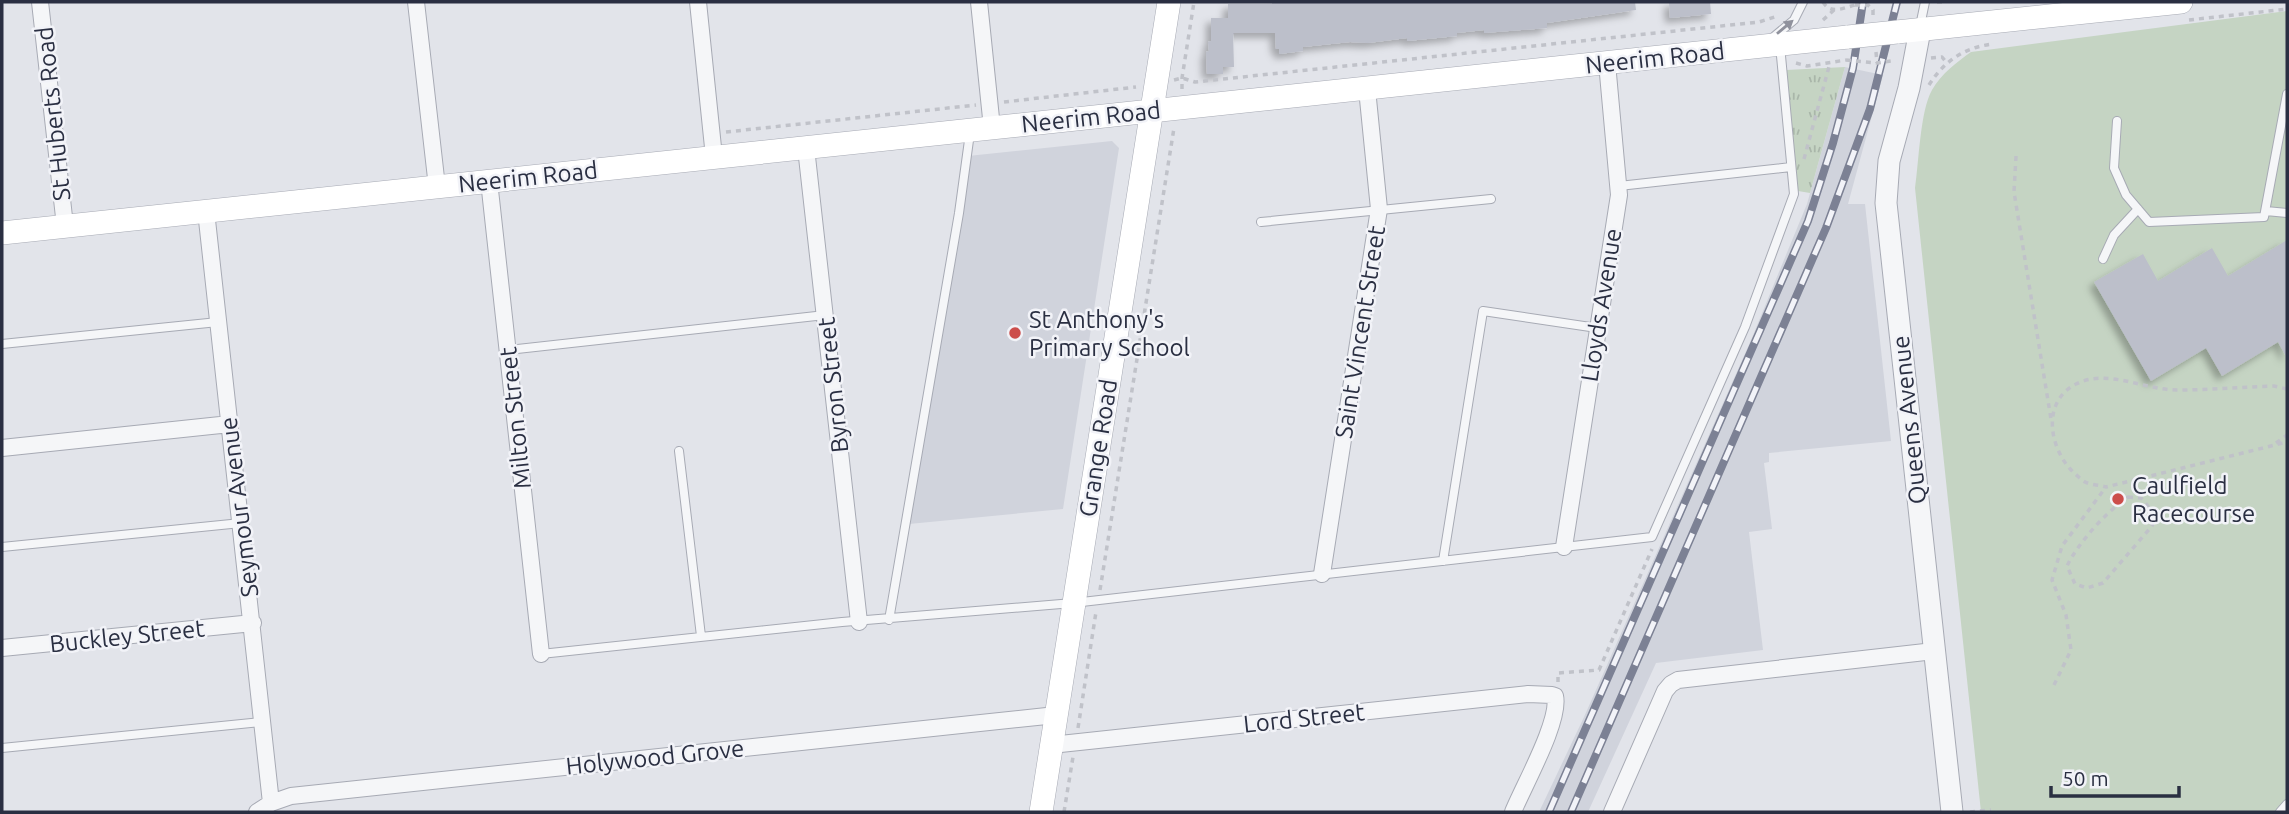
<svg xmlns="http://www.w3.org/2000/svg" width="2289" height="814" font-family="Ubuntu,sans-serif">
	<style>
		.built { fill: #d0d3dc }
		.green { fill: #c5d4c3 }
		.park { fill: url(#park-tufts) }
		.building { fill: #bcbfca; filter: url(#shadow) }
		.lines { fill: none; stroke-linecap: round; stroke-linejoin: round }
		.service-casing { stroke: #a7aab4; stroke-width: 10 }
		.minor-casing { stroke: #a7aab4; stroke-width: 18 }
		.tertiary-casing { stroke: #a7aab4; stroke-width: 23 }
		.secondary-casing { stroke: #a7aab4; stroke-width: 24 }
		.path { stroke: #c0c2c9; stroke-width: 3.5; stroke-dasharray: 5 5; stroke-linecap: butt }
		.service { stroke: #f5f6f8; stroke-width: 8 }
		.minor { stroke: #f5f6f8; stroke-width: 16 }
		.tertiary { stroke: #f5f6f8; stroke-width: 21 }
		.secondary { stroke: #fff; stroke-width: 23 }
		.rail-casing { stroke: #7c8194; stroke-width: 8 }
		.rail { stroke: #f2f3f8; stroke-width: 5; stroke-dasharray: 16; stroke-linecap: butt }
		.secondary-bridge-casing { stroke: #a7aab4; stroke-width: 24; stroke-linecap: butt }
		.path-bridge { stroke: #c0c2c9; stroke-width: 3.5; stroke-dasharray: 5 5; stroke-linecap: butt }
		.secondary-bridge { stroke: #fff; stroke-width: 23 }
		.oneway { fill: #90929d }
		.poi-dot { fill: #cc4d4b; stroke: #f2f3f8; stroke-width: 2.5 }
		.labels { text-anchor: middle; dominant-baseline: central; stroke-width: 5; stroke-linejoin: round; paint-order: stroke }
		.street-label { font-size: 24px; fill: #2a2f42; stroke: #f2f3f8 }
		.poi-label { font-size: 24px; fill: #2a2f42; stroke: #f2f3f8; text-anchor: start }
	</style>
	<defs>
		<pattern id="park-tufts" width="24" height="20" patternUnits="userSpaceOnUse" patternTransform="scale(1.75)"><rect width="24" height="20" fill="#c5d4c3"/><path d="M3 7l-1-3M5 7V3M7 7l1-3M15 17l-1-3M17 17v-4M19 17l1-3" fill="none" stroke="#a9b6a9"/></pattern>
		<filter id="shadow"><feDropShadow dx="-5" dy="5" stdDeviation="3.5" flood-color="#0004"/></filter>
	</defs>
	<rect width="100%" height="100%" fill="#e2e4ea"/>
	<path class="built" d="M1845 67 1883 75 1848 204H1865L1891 441 1769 453V462L1764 463 1772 529 1749 532 1763 650 1656 663 1588 812H1539L1584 717 1751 340 1807 204Z
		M1112 141 1119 148 1063 509 909 524 968 156Z"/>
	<path class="green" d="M2287 11V812H1981L1915 188C1919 162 1920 111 1932 90 1941 74 1957 62 1971 52Z"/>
	<path class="park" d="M1845 67 1810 193 1798 191 1786 70Z"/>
	<path class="building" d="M1272 2H1635L1636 10 1547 23V28L1484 33V30L1457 33V36L1407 41V38L1368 43 1350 42 1303 47V51L1279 54V49H1276L1275 33H1233L1234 67H1223V74H1207L1206 52 1209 51 1208 42 1211 41V18H1228V4H1272Z
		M1669 2H1710L1711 14 1670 18Z
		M2287 240V358L2278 342 2222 376 2206 348 2151 381 2094 282 2143 254 2158 281 2212 248 2228 276Z"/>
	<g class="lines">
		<defs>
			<path id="service" d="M1920 26 1925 2
				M1771 39 1794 20 1803 2
				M2117 121 2114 168 2126 195 2149 222 2264 217 2287 94
				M1619 186 1791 167
				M2266 211 2287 213
				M1261 222 1491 199
				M2103 259 2114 235 2138 209
				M2 344 218 322
				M508 350 825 315
				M679 451 701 636
				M2 547 241 523
				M1443 561 1483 311 1597 328
				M889 620 959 213 970 133
				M541 654 842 622 1073 603 1652 537 1745 327 1794 194 1781 56
				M2 748 262 722
				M2280 812 2287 804"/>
			<path id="minor" d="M40 2 65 226
				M416 2 437 187
				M698 2 714 157
				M979 2 992 128
				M806 148 859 622
				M489 181 541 654
				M206 211 271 803
				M2 448 230 424
				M1564 547 1619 195 1607 63
				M1322 574 1379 209 1367 89
				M2 648 253 623
				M1051 745 1528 694 1552 695 1555 696C1561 720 1523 787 1513 812
				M257 812 271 803 291 796 1056 715
				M1612 812 1665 691 1671 684 1678 680 1934 651"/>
			<path id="tertiary" d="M1920 30 1909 88 1889 161 1886 203 1952 812"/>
			<path id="secondary" d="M1897 32 2181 2
				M2 233 1848 37
				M1041 812 1169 2"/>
		</defs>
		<use href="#service" class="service-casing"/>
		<use href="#minor" class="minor-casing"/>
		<use href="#tertiary" class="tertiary-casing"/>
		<use href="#secondary" class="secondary-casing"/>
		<path class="path" d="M1823 2C1831 15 1843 8 1855 5
			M1937 2H1947
			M1823 20 1834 10
			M2189 20 2287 9
			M1876 52 1877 63
			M1883 54V62
			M1931 58 1942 57 1947 63
			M1796 63 1807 66 1846 60
			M1174 80 1182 78 1195 82 1759 22 1778 16
			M1929 85C1944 61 1965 47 1993 44
			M1182 89V78L1194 2
			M1004 102 1136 87
			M726 132 976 105
			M2016 156 2014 192 2051 419
			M1804 159 1830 63
			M2287 389 2274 386C2241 387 2209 390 2177 390 2144 390 2107 368 2076 384 2041 402 2049 448 2073 472 2077 475 2081 480 2085 482 2091 485 2100 485 2106 487L2287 442
			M2276 443 2287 435
			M2128 497 2141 498C2149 507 2156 514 2152 526L2103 583 2087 588 2075 584 2067 566C2078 543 2107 511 2128 497Z
			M1100 590 1174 128
			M1558 682V673L1599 670 1652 549
			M2054 685 2071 650 2066 615 2052 580 2062 546 2106 487
			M1078 728 1096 612
			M1064 812 1073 757
			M1970 812 1991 810"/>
		<use href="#service" class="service"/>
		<use href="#minor" class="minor"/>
		<use href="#tertiary" class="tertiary"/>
		<use href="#secondary" class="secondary"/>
		<defs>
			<path id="rail" d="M1549 812 1808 221 1833 143 1853 68 1863 2
				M1571 812 1826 228 1870 109 1897 2"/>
		</defs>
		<use href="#rail" class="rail-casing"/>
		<use href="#rail" class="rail"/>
		<defs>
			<path id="secondary-bridge" d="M1848 37 1897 32"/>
		</defs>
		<use href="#secondary-bridge" class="secondary-bridge-casing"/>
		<path class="path-bridge" d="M1855 5H1868L1873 10V15
			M1846 60 1877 63 1891 61"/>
		<use href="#secondary-bridge" class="secondary-bridge"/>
	</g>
	<defs><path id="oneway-solid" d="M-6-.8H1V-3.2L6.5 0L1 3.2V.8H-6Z" transform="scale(1.75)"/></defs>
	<use class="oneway" href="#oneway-solid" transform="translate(1785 27) rotate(-40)"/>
	<g class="poi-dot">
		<circle cx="1015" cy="333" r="7"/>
		<circle cx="2118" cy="499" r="7"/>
	</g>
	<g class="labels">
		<g class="street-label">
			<text transform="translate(1655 58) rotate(-6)">Neerim Road</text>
			<text transform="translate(53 114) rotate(-96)">St Huberts Road</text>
			<text transform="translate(1091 117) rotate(-6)">Neerim Road</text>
			<text transform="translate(528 177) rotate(-6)">Neerim Road</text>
			<text transform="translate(1601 305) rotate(-81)">Lloyds Avenue</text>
			<text transform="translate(1360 332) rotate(-81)">Saint Vincent Street</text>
			<text transform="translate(833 385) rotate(-96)">Byron Street</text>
			<text transform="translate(515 418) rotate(-96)">Milton Street</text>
			<text transform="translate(1909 420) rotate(-96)">Queens Avenue</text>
			<text transform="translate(1098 448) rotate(-81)">Grange Road</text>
			<text transform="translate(239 507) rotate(-97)">Seymour Avenue</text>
			<text transform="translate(127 636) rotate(-6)">Buckley Street</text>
			<text transform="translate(1304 718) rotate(-6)">Lord Street</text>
			<text transform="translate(655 757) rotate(-6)">Holywood Grove</text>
		</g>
		<g class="poi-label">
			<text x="1029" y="319">St Anthony's<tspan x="1029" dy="28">Primary School</tspan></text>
			<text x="2132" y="485">Caulfield<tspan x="2132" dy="28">Racecourse</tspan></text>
		</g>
	</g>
	<rect width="2289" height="814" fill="none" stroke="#2a2f42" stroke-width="7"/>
	<path d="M2051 786v10h128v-10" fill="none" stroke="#2a2f42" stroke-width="3.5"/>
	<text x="2062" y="786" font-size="21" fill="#2a2f42" stroke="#f2f3f8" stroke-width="5" paint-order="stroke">50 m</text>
</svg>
